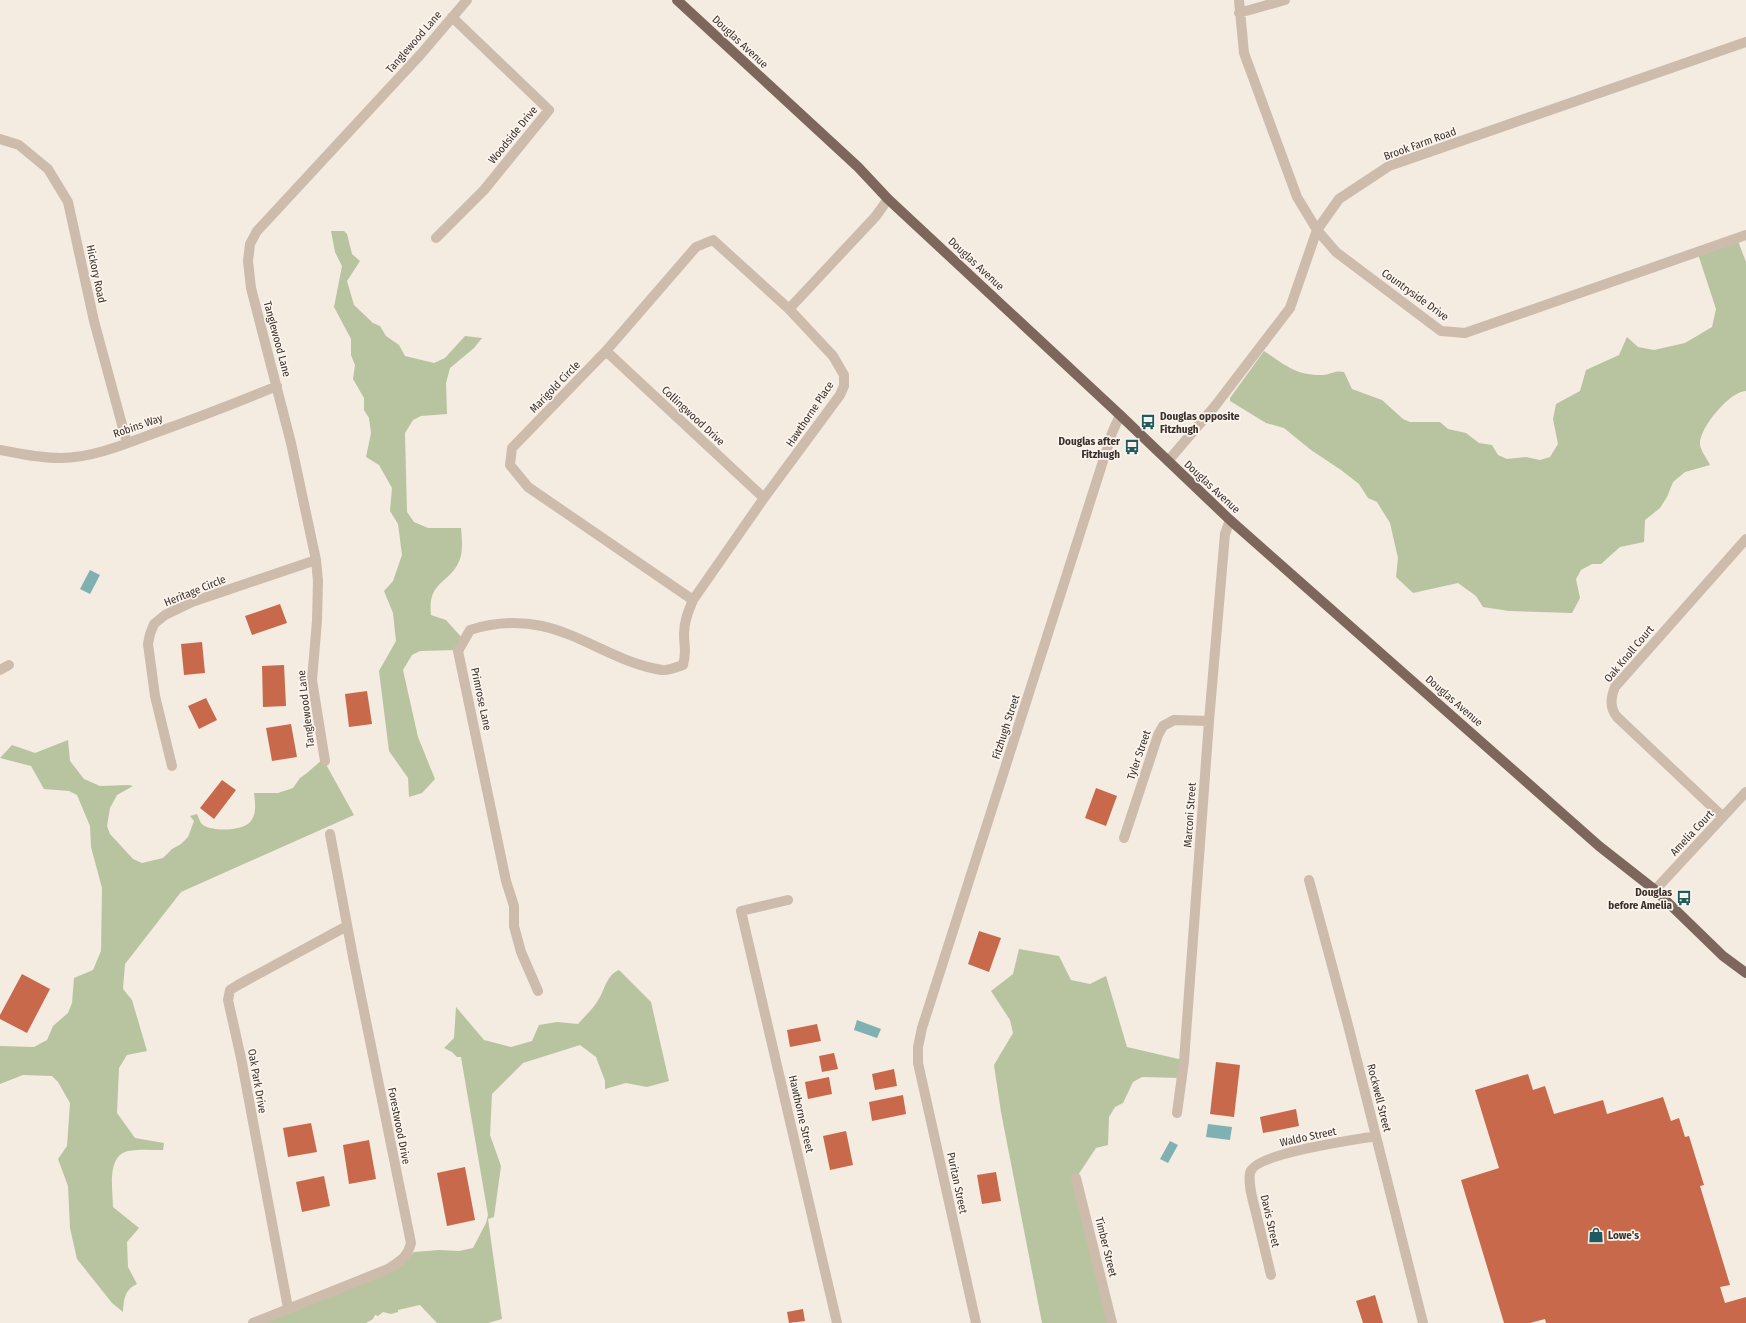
<svg xmlns="http://www.w3.org/2000/svg" width="1746" height="1323" font-family="'Fira Sans Condensed',sans-serif">
	<style>
		.green { fill: #b8c4a0 }
		.water { fill: #7fb0b2 }
		.building { fill: #c8694b }
		.lines { fill: none; stroke-linecap: round; stroke-linejoin: round }
		.minor { stroke: #cdbbac; stroke-width: 10 }
		.primary { stroke: #7d675c; stroke-width: 10 }
		.labels { text-anchor: middle; dominant-baseline: central; stroke-width: 3.5; stroke-linejoin: round; paint-order: stroke }
		.street-label { font-size: 11px; fill: #3b302b; stroke: #fbf5ee }
		.poi-label { font-size: 11px; font-weight: bold; fill: #3b302b; stroke: #fbf5ee; text-anchor: start }
	</style>
	<rect width="100%" height="100%" fill="#f4ebe1"/>
	<path class="green" d="M331 231H344L347 234 352 254 360 261 347 281 354 305 373 323 380 326 386 336 399 345 405 356 434 363 445 358 465 336 482 338 474 348 450 368 446 383 447 414 421 416 413 420 405 433 407 512 414 522 428 528H461C462 537 463 550 460 559 451 584 427 580 431 615L446 620 463 639 456 650 420 651 412 655 403 670 418 737 435 779 422 793 409 797 408 778 389 751 379 671 396 641 393 613 384 591 393 581 402 555 398 524 390 511 392 488 379 465 366 457 371 433 369 418 364 410V398L353 379 355 365 351 355V339L334 307 342 266 335 252Z
		M1738 241 1746 262V391C1730 391 1698 429 1700 445 1701 451 1707 459 1710 465L1685 472 1673 482 1667 497 1660 508 1645 520 1644 542 1620 547 1601 564H1592L1581 570 1576 579 1580 598 1572 613 1509 611 1483 607 1476 596 1458 583 1413 593 1396 577 1398 558 1390 523 1377 502 1368 498 1359 484 1341 470 1311 450 1284 428 1266 423 1230 401V398L1264 351C1285 365 1296 376 1323 375 1331 374 1336 370 1344 372L1352 389 1382 400 1403 419 1410 422H1440L1448 429 1466 433 1479 443 1492 445 1498 455 1507 459 1526 457 1540 460 1550 457 1558 444 1553 419 1556 404 1580 391 1586 370 1619 355 1627 337 1638 347 1654 350 1685 343 1712 327 1716 309 1698 254Z
		M68 740 70 761 84 779 100 786 129 785 133 786 117 795 110 808 107 826 110 834 133 859 142 863 163 858 172 849 181 844 188 837 194 821 190 816 197 814C199 818 200 823 203 825 213 832 244 831 251 821 257 813 255 802 254 793H278L293 788 300 778 307 773 323 759 354 815 181 892 125 964 123 989 132 1000 147 1051 127 1055 119 1068 117 1113 135 1138 164 1143 163 1150C151 1150 139 1149 128 1151 106 1156 113 1191 113 1207L139 1228 127 1242 128 1267 137 1284C124 1290 124 1300 123 1312L112 1303 77 1259 70 1228 68 1186 58 1159 67 1146 70 1103 58 1082 52 1076 23 1075 0 1084V1046L34 1047 47 1040 53 1026 68 1013 72 1003 74 978 93 970 101 951 102 888 91 847 90 826 77 795 69 791 44 789 31 766 0 758 12 745 35 753Z
		M1019 949 1059 956 1071 980 1090 984 1106 976 1127 1047 1183 1060 1181 1078 1142 1077 1133 1082 1123 1103 1115 1107 1109 1117 1108 1145 1096 1148 1076 1178 1110 1323H1042L1001 1112 994 1065 1013 1033 1010 1020 991 991 1013 974Z
		M619 970 651 1002 669 1081 647 1087 626 1083 605 1089V1081L596 1057 580 1045 523 1063 492 1094 490 1135 501 1166 494 1217 488 1219 502 1319 488 1323H437L420 1305 398 1310V1312L391 1314 383 1312 378 1316 375 1315 373 1319 366 1323H254L402 1265 414 1252 439 1250 459 1251 473 1248 486 1223 488 1215 461 1057H457L452 1052 444 1048 454 1038 456 1007 484 1040 511 1047 532 1041 539 1025 557 1022 578 1024C585 1016 595 1007 600 997 605 988 607 975 619 970Z"/>
	<path class="water" d="M90 570 100 575 90 594 80 589Z
		M857 1020 881 1029 877 1038 854 1030Z
		M1208 1124 1232 1127 1230 1140 1206 1137Z
		M1170 1141 1178 1145 1168 1163 1160 1159Z"/>
	<path class="building" d="M280 604 287 623 252 635 245 616Z
		M202 642 205 673 184 675 181 644Z
		M284 665 286 706 263 707 262 666Z
		M367 691 372 724 349 727 345 694Z
		M206 698 217 720 199 729 188 706Z
		M291 724 297 757 272 761 266 728Z
		M222 780 236 790 214 819 200 808Z
		M1096 788 1117 796 1106 826 1085 818Z
		M979 931 1001 938 989 972 968 964Z
		M22 974 50 989 27 1033 0 1019V1015Z
		M817 1024 821 1041 790 1047 787 1030Z
		M834 1053 838 1069 822 1072 819 1056Z
		M1216 1062 1240 1065 1234 1117 1210 1114Z
		M894 1069 897 1086 875 1090 872 1074Z
		M1528 1074 1533 1090 1545 1086 1554 1114 1603 1100 1607 1114 1663 1097 1671 1121 1679 1118 1685 1137 1689 1136 1704 1185 1700 1186 1730 1285 1720 1287 1725 1303 1746 1297V1323H1546L1545 1319 1530 1323H1504L1461 1180 1499 1168 1475 1090Z
		M829 1077 832 1094 808 1099 805 1082Z
		M903 1095 906 1114 872 1121 869 1102Z
		M1296 1109 1299 1126 1263 1133 1260 1117Z
		M311 1123 317 1152 288 1157 283 1128Z
		M846 1131 853 1165 830 1170 823 1136Z
		M369 1140 376 1179 349 1184 343 1145Z
		M465 1167 475 1220 447 1226 437 1173Z
		M996 1172 1001 1201 982 1204 977 1175Z
		M324 1176 330 1206 302 1212 296 1182Z
		M1375 1295 1383 1323H1363L1356 1301Z
		M803 1309 805 1321 789 1323 787 1312Z"/>
	<g class="lines">
		<path class="minor" d="M1239 0 1244 53 1297 197 1317 230 1336 252 1441 331 1465 333 1746 235
			M1239 13 1285 0
			M0 139 19 145 48 169 68 202 94 321 127 443
			M436 238 484 190 549 110 452 17
			M789 309 876 216 888 199
			M606 351 764 498
			M0 450C20 454 40 458 61 458 91 458 123 445 152 434 194 419 236 403 277 386
			M1168 461 1215 406 1290 308 1317 230 1339 199 1389 166 1746 42
			M0 670 9 665
			M325 761 312 680 317 621 318 581 316 560 291 443 251 288 248 261 250 244 257 231 421 54 467 0
			M172 766 155 696 148 644 150 634 154 624 165 615 192 602 316 560
			M1723 817 1617 717C1609 707 1611 697 1615 687L1746 539
			M1124 838 1158 735 1163 726 1174 720 1209 721
			M1309 880 1348 1025 1423 1323
			M1655 890 1746 792
			M788 900 741 911 837 1323
			M538 991 521 952 514 926V906L506 881 458 651 470 630C492 623 518 621 542 626 583 635 620 664 662 670 668 671 677 667 683 665 687 652 684 647 684 634 684 622 688 612 693 600L764 498 840 395 844 386V375L833 356 789 309 713 240 696 247 606 351 512 448 510 465 528 487 693 600
			M1177 1113 1184 1061 1209 721 1225 534 1230 520
			M1076 1178 1112 1323
			M1271 1275C1266 1254 1261 1233 1256 1213 1253 1200 1248 1186 1250 1173 1254 1153 1355 1140 1376 1136
			M288 1308 241 1058 228 1000 230 990 238 985 347 926
			M253 1323 388 1269C401 1260 407 1258 411 1243L354 962 330 834
			M976 1323 918 1063V1047L922 1028 1112 433 1120 415"/>
		<path class="primary" d="M677 0 858 167 888 199 1120 415 1230 520 1599 846 1655 890 1723 956 1746 973"/>
	</g>
	<defs>
		<symbol id="bus-bare" viewBox="-9 -9 18 18"><path d="M-5-6H5V4H4V6H2V4H-2V6H-4V4H-5ZM-3.5-4V0h7V-4ZM-3.5 1.2v1.5H-2V1.2ZM2 1.2v1.5H3.5V1.2Z" fill="#1f5a5e" stroke="#fbf5ee" stroke-width="2.5" paint-order="stroke"/></symbol>
		<symbol id="shop-bare" viewBox="-9 -9 18 18"><path d="M-5-2.5h2.3a2.7 3.5 0 0 1 5.4 0H5L5.5 6h-11ZM-1.5-2.5h3a1.5 2.3 0 0 0-3 0Z" fill="#1f5a5e" stroke="#fbf5ee" stroke-width="2.5" paint-order="stroke"/></symbol>
	</defs>
	<g fill-rule="evenodd">
		<use href="#bus-bare" x="1137" y="411" width="22" height="22"/>
		<use href="#bus-bare" x="1121" y="436" width="22" height="22"/>
		<use href="#bus-bare" x="1673" y="887" width="22" height="22"/>
		<use href="#shop-bare" x="1585" y="1224" width="22" height="22"/>
	</g>
	<g class="labels">
		<g class="street-label">
			<text transform="translate(414 42) rotate(-49)">Tanglewood Lane</text>
			<text transform="translate(740 42) rotate(43)">Douglas Avenue</text>
			<text transform="translate(513 135) rotate(-51)">Woodside Drive</text>
			<text transform="translate(1420 144) rotate(-20)">Brook Farm Road</text>
			<text transform="translate(976 264) rotate(43)">Douglas Avenue</text>
			<text transform="translate(96 274) rotate(78)">Hickory Road</text>
			<text transform="translate(1415 295) rotate(36)">Countryside Drive</text>
			<text transform="translate(277 339) rotate(75)">Tanglewood Lane</text>
			<text transform="translate(555 387) rotate(-46)">Marigold Circle</text>
			<text transform="translate(810 414) rotate(-56)">Hawthorne Place</text>
			<text transform="translate(693 416) rotate(43)">Collingwood Drive</text>
			<text transform="translate(138 426) rotate(-19)">Robins Way</text>
			<text transform="translate(1212 487) rotate(43)">Douglas Avenue</text>
			<text transform="translate(195 591) rotate(-22)">Heritage Circle</text>
			<text transform="translate(1629 654) rotate(-50)">Oak Knoll Court</text>
			<text transform="translate(481 699) rotate(78)">Primrose Lane</text>
			<text transform="translate(1454 701) rotate(41)">Douglas Avenue</text>
			<text transform="translate(306 709) rotate(-97)">Tanglewood Lane</text>
			<text transform="translate(1006 727) rotate(-72)">Fitzhugh Street</text>
			<text transform="translate(1139 755) rotate(-71)">Tyler Street</text>
			<text transform="translate(1190 815) rotate(-86)">Marconi Street</text>
			<text transform="translate(1692 833) rotate(-47)">Amelia Court</text>
			<text transform="translate(257 1081) rotate(80)">Oak Park Drive</text>
			<text transform="translate(1379 1098) rotate(76)">Rockwell Street</text>
			<text transform="translate(801 1114) rotate(77)">Hawthorne Street</text>
			<text transform="translate(399 1126) rotate(79)">Forestwood Drive</text>
			<text transform="translate(1308 1137) rotate(-12)">Waldo Street</text>
			<text transform="translate(957 1183) rotate(78)">Puritan Street</text>
			<text transform="translate(1270 1221) rotate(77)">Davis Street</text>
			<text transform="translate(1106 1247) rotate(76)">Timber Street</text>
		</g>
		<g class="poi-label">
			<text x="1160" y="416">Douglas opposite<tspan x="1160" dy="13">Fitzhugh</tspan></text>
			<text x="1120" y="441" text-anchor="end">Douglas after<tspan x="1120" dy="13">Fitzhugh</tspan></text>
			<text x="1672" y="892" text-anchor="end">Douglas<tspan x="1672" dy="13">before Amelia</tspan></text>
			<text x="1608" y="1235">Lowe's</text>
		</g>
	</g>
</svg>
